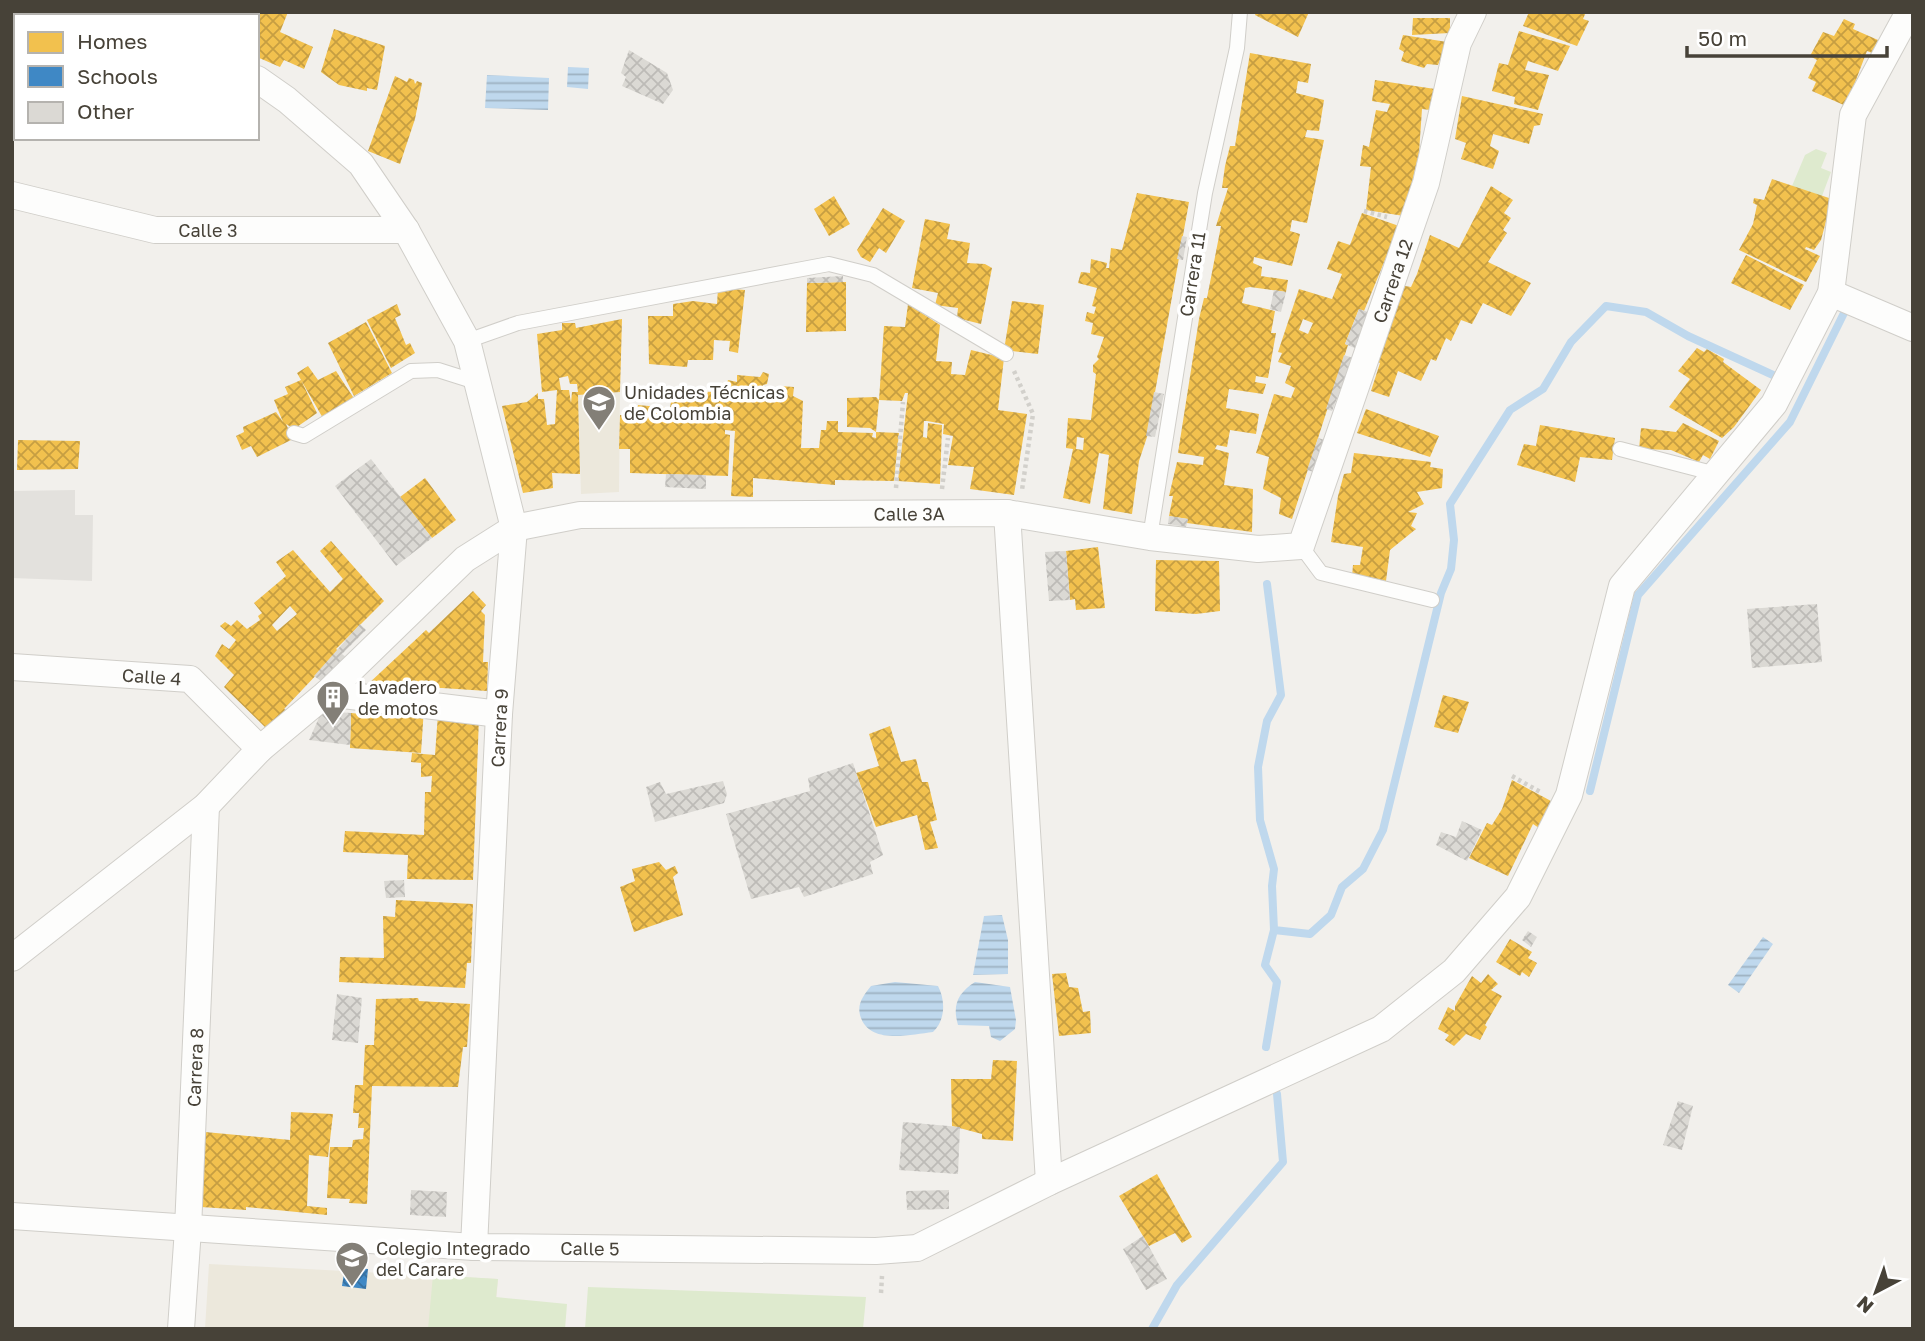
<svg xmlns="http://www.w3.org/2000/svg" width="1925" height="1341" font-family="'Golos Text',sans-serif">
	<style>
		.education { fill: #ece8dc }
		.park { fill: #deeace }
		.parking { fill: #e3e1dd }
		.water { fill: url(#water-rules) }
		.homes { fill: url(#homes-cross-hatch); fill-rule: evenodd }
		.schools { fill: url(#schools-cross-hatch) }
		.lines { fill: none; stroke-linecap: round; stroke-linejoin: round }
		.stream { stroke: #bfd8ed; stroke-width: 8 }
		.building { fill: url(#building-cross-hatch) }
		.service-casing { stroke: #d0cec9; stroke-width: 16 }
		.minor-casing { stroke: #d0cec9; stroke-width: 28 }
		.path { stroke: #d2d0cb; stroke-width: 4.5; stroke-dasharray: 3.5 3.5; stroke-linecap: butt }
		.service { stroke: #fdfdfc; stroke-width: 14 }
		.minor { stroke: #fdfdfc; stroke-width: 26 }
		.labels { text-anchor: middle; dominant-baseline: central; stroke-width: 7; stroke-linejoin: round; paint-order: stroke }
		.street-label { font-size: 18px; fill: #474238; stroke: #fff }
		.poi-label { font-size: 18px; fill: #474238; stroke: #fff; text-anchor: start }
	</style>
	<defs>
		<pattern id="water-rules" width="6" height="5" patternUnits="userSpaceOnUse" patternTransform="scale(1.75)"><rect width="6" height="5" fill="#bfd8ed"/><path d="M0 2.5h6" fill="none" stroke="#9db1c1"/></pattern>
		<pattern id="homes-cross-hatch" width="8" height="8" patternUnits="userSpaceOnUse" patternTransform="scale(1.75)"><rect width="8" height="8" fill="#f2c14e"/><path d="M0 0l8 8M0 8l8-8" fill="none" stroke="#c69e42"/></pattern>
		<pattern id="schools-cross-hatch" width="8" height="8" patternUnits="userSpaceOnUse" patternTransform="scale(1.75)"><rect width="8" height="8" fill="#3f88c5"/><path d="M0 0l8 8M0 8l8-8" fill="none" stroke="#3771a1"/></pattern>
		<pattern id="building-cross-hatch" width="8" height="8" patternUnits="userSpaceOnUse" patternTransform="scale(1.75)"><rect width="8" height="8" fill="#dbd9d4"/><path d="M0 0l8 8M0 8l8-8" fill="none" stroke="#bdbbb7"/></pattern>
	</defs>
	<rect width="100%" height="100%" fill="#f2f0ec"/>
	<path class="education" d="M620 392 619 492 581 494 578 395Z
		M209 1264 498 1279 494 1329H205Z"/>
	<path class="park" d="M1816 149 1827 153 1821 168 1831 172 1822 196 1792 186 1805 155Z
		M433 1275 498 1279 496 1297 567 1304 565 1329H428Z
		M588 1287 866 1297 863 1329H585Z"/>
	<path class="parking" d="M75 490V515H93L92 581 12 578V491Z"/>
	<path class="water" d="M568 67 589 68 588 89 567 87Z
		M487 75 549 78 548 110 485 108Z
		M1002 915 1008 940V974L973 975 984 916Z
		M1763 937 1773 944 1739 993 1728 985Z
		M895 982 938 986C946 1001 945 1021 933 1032 909 1035 868 1045 860 1015 857 1003 864 995 871 986Z
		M975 982 1010 987 1016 1020 1015 1029 1000 1041 991 1037 989 1026 958 1025C952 1005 958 993 975 982Z"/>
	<path class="homes" d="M233 12H288L280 32 313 47 304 69 284 60 280 67 257 57V16H232Z
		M1256 12H1309L1298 37 1255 15Z
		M1529 12H1586L1583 19 1589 21 1577 46 1523 26Z
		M1413 18H1450V33L1412 35Z
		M1844 19 1855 24 1853 29 1878 40 1872 53 1867 51 1846 106 1812 91 1816 82 1808 78 1817 60 1810 56 1823 32 1834 36Z
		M334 29 385 46 377 90 367 88V91L339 85 321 72Z
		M1519 31 1570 46 1558 71 1528 61 1525 70 1549 75 1538 110 1514 104 1515 97 1492 91 1499 63 1508 65Z
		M1403 35 1447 42 1438 65 1427 64 1424 68 1401 61 1404 52 1399 49Z
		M1250 53 1311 64 1308 83 1298 81 1296 93 1324 100 1319 131 1307 130 1305 137 1324 140 1307 223 1292 220 1290 231 1300 234 1292 266 1254 257 1253 263 1262 267 1261 276 1288 280 1286 292 1250 287 1245 288 1242 303 1275 311 1271 333H1276L1268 378 1256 376 1255 382 1266 384 1263 394 1229 389 1226 408 1259 414 1256 434 1230 430 1227 447 1217 445 1215 449 1229 453 1224 485 1253 489 1252 532 1187 523 1188 519 1169 516 1173 496H1169L1177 462 1203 465 1204 457 1178 453 1199 319 1204 298H1207L1221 226H1216L1228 188H1222L1225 166 1230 146H1235Z
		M395 76 407 82 409 78 414 80 415 84 417 81 422 83 415 119 400 164 368 151Z
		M1375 80 1435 89 1430 110 1422 109 1419 153 1404 216 1366 210 1371 167 1360 166 1363 145 1369 147 1376 110 1387 112 1390 104 1372 101Z
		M1462 96 1543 114 1540 125 1534 126 1529 144 1493 134 1490 146 1499 151 1493 169 1461 159 1466 143 1455 139Z
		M1772 179 1832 199 1821 240 1814 250 1806 247 1805 249 1820 256 1806 282 1739 250 1753 224 1757 205 1753 203 1754 198 1764 200Z
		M1491 186 1513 200 1504 213 1511 218 1503 230 1507 233 1488 262 1531 283 1511 316 1483 303 1472 324 1461 320 1451 341 1446 338 1436 361 1431 359 1421 381 1398 371 1389 397 1371 391 1380 363 1375 361 1405 286 1411 287 1417 274 1430 235 1459 248Z
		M1137 193 1189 202 1147 437 1139 461 1132 514 1103 509 1109 455 1099 453 1090 504 1063 498 1073 449 1066 448 1068 418 1091 420 1096 374 1093 372V365L1099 359 1097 357 1104 337 1091 334 1093 323 1085 321 1087 312 1094 314 1096 307 1092 306 1097 288 1078 283 1081 272 1090 273 1091 259 1107 263 1106 268H1109L1111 248 1122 250ZM1077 437 1084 438 1083 450 1076 449Z
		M834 196 850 224 829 236 814 209Z
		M883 208 905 221 886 253 879 248 870 262 861 257 857 250Z
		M1362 213 1399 226 1364 311 1359 309 1345 344 1348 345 1292 519 1279 514 1281 498 1263 489 1269 457 1256 453 1274 394 1291 398 1295 388 1285 383 1291 366 1278 362 1282 353 1278 352 1299 289 1332 299 1342 274 1327 269 1338 241 1350 245ZM1303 319 1313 323 1308 334 1299 330Z
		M925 219 950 224 947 239 970 243 967 263 985 264 992 268 981 324 957 318 958 308 935 305 938 293 912 288Z
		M1746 255 1804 285 1790 310 1731 283Z
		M846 282V331L806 332 807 283Z
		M718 288 745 290 738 353 729 351 730 341 714 340 713 360H688L687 367 649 364 648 316H673V304L693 301 717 304Z
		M1012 301 1044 305 1038 354 1004 350Z
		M397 304 401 315 395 318 406 345 410 343 415 353 391 368 367 320Z
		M908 304 940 325 936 361 952 362 951 374 965 375 971 350 1004 358 998 410 1027 414 1014 495 970 489 974 467 948 465 953 436 943 434 944 424 927 421H924L923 437 927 438 928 423 942 425 940 484 898 481 908 393H905L902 401 879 400 884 326 905 327Z
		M622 319 620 392 578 395 580 474 552 473 553 488 523 493 502 406 527 402 538 393V399H544L547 425 555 424 557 390 542 392 537 334 562 330V323H575L576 328ZM568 376 570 384H577L578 392H572L571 403 569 390H561L559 378Z
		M366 322 392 373 354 396 328 343Z
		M1697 348 1704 352 1707 349 1724 359 1723 362 1761 390 1734 427 1722 438 1669 407 1690 379 1678 371Z
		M308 366 318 380 336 371 355 400 324 420 297 373Z
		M763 372 769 374 767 384 763 385 762 400 771 403 780 386 794 387 793 396 803 401 801 448H819L821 430H826L827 421H838V432L873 433 872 437 876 438V432L870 428 847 427V398L876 397 879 400 876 432 899 433 894 481 835 480V485L753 478V497L731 496 735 431 725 430V434L730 435 728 476 630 473V449H619L620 415 637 416 638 405 670 408 671 402 688 401 690 391 712 392V387L725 389 728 380 737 382V375L760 377Z
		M301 380 317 413 294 429 286 424 293 439 257 457 251 446 242 450 236 436 244 432 243 427 276 412 283 422 274 400 288 394 285 387Z
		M1366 409 1439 436 1430 457 1357 433Z
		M1683 423 1719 441 1710 459 1703 455 1699 462 1671 450 1639 449 1641 428 1676 432Z
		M1540 425 1615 438 1612 460 1580 457 1575 482 1517 465 1524 444 1536 446Z
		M18 440 80 441 78 469 17 470Z
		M1354 453 1431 462 1430 467 1443 469 1442 488 1417 492 1424 504 1408 512 1417 513 1411 526 1416 529 1390 550 1386 581 1352 576 1353 565H1360L1363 547 1331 542 1338 496 1344 474 1351 473Z
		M425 478 456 520 432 538 400 497Z
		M331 541 384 601 336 649 339 651 284 709 286 710 266 728 224 687 234 675 215 656 222 644 229 649 236 640 220 626 225 622 231 626 237 620 247 629 260 620 258 616 262 613 254 603 286 576 276 562 293 550 330 592 343 579 320 551ZM290 606 297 614 277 631 272 625Z
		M1098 547 1105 608 1076 610 1075 599 1070 600 1066 551Z
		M1156 560 1219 561 1220 611 1196 614 1155 611Z
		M473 591 486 605 481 611 485 615 483 662H488L487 691 442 688H428L429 693 367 685 426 630 429 633Z
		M1443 695 1469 702 1458 733 1434 727Z
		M391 705 424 708 421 753 350 748 351 713 390 717Z
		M438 714 479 717 473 880 407 879 408 855 343 852 345 831 424 835 425 792H431L432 776 421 777V763L411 762 412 753 435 755Z
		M890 726 901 762 916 759 922 782H928L937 820 930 822 938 848 925 850 917 815 876 827 856 773 879 766 869 734Z
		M1512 780 1551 801 1539 828 1533 824 1508 876 1469 858 1487 823 1492 825 1502 809Z
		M659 862 666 870 675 866 678 873 673 877 683 915 634 932 620 887 635 881 632 869Z
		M396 900 473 904 471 963H467L465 988 339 982 340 957 384 958 383 916 395 917Z
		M1510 939 1532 952 1528 958 1537 963 1529 977 1522 972 1520 976 1496 962Z
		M1066 973 1069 987 1078 988 1083 1012 1090 1011 1091 1033 1059 1036 1052 974Z
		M1488 974 1498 984 1491 990 1502 996 1485 1025 1487 1027 1480 1040 1466 1034 1454 1046 1445 1040 1449 1035 1438 1029 1448 1007 1455 1011V1006L1472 976 1481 983Z
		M418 998 419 1001 470 1004 467 1047H463L458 1087 372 1086 367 1204 349 1203 350 1199 327 1198 330 1147H352L353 1140 363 1139 364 1128H358L359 1113H353L355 1085H363L365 1045H374L376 999Z
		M993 1060 1017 1061 1013 1141 982 1139V1134L952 1126 951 1079H991Z
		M291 1112 333 1114 328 1157 309 1155 307 1206 327 1208V1215L246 1207V1210L201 1207 205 1132 290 1140Z
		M1157 1174 1192 1237 1182 1243 1175 1233 1149 1246 1119 1196Z"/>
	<path class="schools" d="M345 1267 368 1269 366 1289 342 1286Z"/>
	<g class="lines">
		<path class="stream" d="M1590 791 1638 595 1790 422 1845 311
			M1274 930 1310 934 1331 915 1342 887 1363 869 1383 830 1441 593 1451 569 1454 540 1450 504 1510 410 1543 389 1571 342 1606 306 1646 312 1688 336 1773 375
			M1266 1047 1277 982 1265 965 1274 930 1272 886 1274 869 1260 820 1258 767 1267 721 1281 695 1267 584
			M1152 1329 1177 1285 1283 1162 1277 1094"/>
	</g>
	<path class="building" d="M629 50 667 73 673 90 663 104 622 86 626 77 621 73Z
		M1182 236 1187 237 1183 260 1177 259Z
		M843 276V282L807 283V278Z
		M1274 290 1286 292 1281 312 1270 309Z
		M1359 309 1368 312 1357 349 1345 344Z
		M1344 355 1353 358 1332 411 1326 409Z
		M1154 392 1164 394 1155 437 1146 436Z
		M1318 438 1325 440 1314 472 1307 470Z
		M371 459 432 538 396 566 335 486Z
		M666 474 706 475V489L665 487Z
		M1169 516 1188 519 1186 527 1168 524Z
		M1066 551 1070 600 1049 601 1045 552Z
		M1817 604 1822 662 1752 668 1747 609Z
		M360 624 366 630 342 654 346 657 321 681 314 676Z
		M322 711 351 713 350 745 309 740Z
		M853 763 883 855 870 862 873 874 804 897 799 887 751 899 726 814 810 791 808 778Z
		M723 781 727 794 724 803 655 822 646 787 660 782 666 794Z
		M1462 821 1482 830 1467 861 1436 845 1441 832 1456 837Z
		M404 880 405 897 386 898 384 881Z
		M1528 931 1537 937 1531 947 1522 940Z
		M337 994 362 998 358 1043 332 1040Z
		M1678 1101 1693 1106 1682 1150 1663 1145Z
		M903 1122 960 1127 958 1174 899 1170Z
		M411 1190 447 1192 446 1217 410 1215Z
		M949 1190V1209L907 1210 906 1191Z
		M1143 1236 1167 1279 1146 1290 1123 1249Z"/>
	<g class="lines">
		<defs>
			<path id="service" d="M467 341 518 323 829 264 873 275 1006 354
				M294 433 304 436 411 371 438 370 476 382
				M1620 449 1716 474
				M1150 537 1205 193 1237 48 1240 12
				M1301 546 1321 573 1432 600"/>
			<g id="minor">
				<path d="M168 12 172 16"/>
				<path d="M257 79 287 100 361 164 406 230 467 341 514 528 499 714 474 1247"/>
				<path id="s1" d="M12 195 155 230H406"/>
				<path d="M1831 293 1913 328"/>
				<path d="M1007 513 1049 1182"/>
				<path id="s2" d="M12 667 190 679 260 749"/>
				<path d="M327 693 499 714"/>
				<path id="s3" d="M12 958 206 806 260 749 327 693 465 559 514 528 580 515 1007 513 1150 537 1258 549 1301 546 1426 183 1458 43 1473 12"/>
				<path id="s4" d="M12 1216 474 1247 876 1251 917 1248 1049 1182 1381 1029 1454 971 1518 897 1569 795 1622 586 1774 404 1831 293 1853 115 1909 12"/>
				<path id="s5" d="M181 1329 188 1229 206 806"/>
			</g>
		</defs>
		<use href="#service" class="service-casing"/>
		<use href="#minor" class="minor-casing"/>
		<path class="path" d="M1364 211 1387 217
			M1014 371 1033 414 1022 490
			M896 488 903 402
			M942 489 948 438
			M1512 776 1542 793
			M881 1293 882 1276"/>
		<use href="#service" class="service"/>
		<use href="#minor" class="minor"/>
	</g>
	<defs>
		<symbol id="university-pin" viewBox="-11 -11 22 30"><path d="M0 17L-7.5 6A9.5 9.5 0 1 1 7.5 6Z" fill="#837f77" stroke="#fff"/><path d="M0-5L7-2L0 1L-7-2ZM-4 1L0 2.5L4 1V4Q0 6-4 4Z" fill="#fff"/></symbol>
		<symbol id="building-pin" viewBox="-11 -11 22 30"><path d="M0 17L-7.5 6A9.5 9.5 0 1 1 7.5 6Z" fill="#837f77" stroke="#fff"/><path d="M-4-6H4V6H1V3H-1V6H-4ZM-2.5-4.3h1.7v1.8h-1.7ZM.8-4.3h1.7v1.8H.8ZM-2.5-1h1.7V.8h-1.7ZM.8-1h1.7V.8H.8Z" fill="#fff"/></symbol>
		<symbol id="school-pin" viewBox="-11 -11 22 30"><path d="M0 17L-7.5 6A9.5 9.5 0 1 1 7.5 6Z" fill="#837f77" stroke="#fff"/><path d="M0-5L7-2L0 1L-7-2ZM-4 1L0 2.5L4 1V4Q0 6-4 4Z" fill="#fff"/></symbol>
	</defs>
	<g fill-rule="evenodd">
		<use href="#university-pin" x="580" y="383" width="38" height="52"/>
		<use href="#building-pin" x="314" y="678" width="38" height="52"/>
		<use href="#school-pin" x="333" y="1239" width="38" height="52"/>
	</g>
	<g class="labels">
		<g class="street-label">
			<text stroke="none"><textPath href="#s1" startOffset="200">Calle 3</textPath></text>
			<text transform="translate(1192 274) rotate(-81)">Carrera 11</text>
			<text stroke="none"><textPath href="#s3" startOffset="1734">Carrera 12</textPath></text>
			<text stroke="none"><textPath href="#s3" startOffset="1059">Calle 3A</textPath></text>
			<text stroke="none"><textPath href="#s2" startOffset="140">Calle 4</textPath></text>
			<text transform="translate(499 728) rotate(-87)">Carrera 9</text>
			<text stroke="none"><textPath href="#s5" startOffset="262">Carrera 8</textPath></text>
			<text stroke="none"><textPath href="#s4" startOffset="579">Calle 5</textPath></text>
		</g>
		<g class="poi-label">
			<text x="624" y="392">Unidades Técnicas<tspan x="624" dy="21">de Colombia</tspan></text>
			<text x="358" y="687">Lavadero<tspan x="358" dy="21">de motos</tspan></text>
			<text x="376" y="1248">Colegio Integrado<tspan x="376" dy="21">del Carare</tspan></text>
		</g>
	</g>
	<rect width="1925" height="1341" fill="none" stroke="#474238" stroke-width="28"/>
	<rect x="14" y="14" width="245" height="126" fill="#ffffff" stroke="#b5b3af" stroke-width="2"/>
	<rect x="28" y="32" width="35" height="21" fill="#f2c14e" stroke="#b5b3af" stroke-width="2"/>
	<text x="77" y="49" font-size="21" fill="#474238">Homes</text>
	<rect x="28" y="66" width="35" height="21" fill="#3f88c5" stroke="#b5b3af" stroke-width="2"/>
	<text x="77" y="84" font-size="21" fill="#474238">Schools</text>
	<rect x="28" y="102" width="35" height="21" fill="#dbd9d4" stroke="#b5b3af" stroke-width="2"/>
	<text x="77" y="119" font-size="21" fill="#474238">Other</text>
	<g transform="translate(1876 1292) rotate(221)" stroke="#ffffff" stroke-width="5" paint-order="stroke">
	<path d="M0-5L12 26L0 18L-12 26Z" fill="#474238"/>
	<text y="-10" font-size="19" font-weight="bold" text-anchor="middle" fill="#474238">N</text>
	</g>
	<path d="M1687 46v10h200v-10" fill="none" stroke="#474238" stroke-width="3.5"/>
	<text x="1698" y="46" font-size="21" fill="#474238" stroke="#ffffff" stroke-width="5" paint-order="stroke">50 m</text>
</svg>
